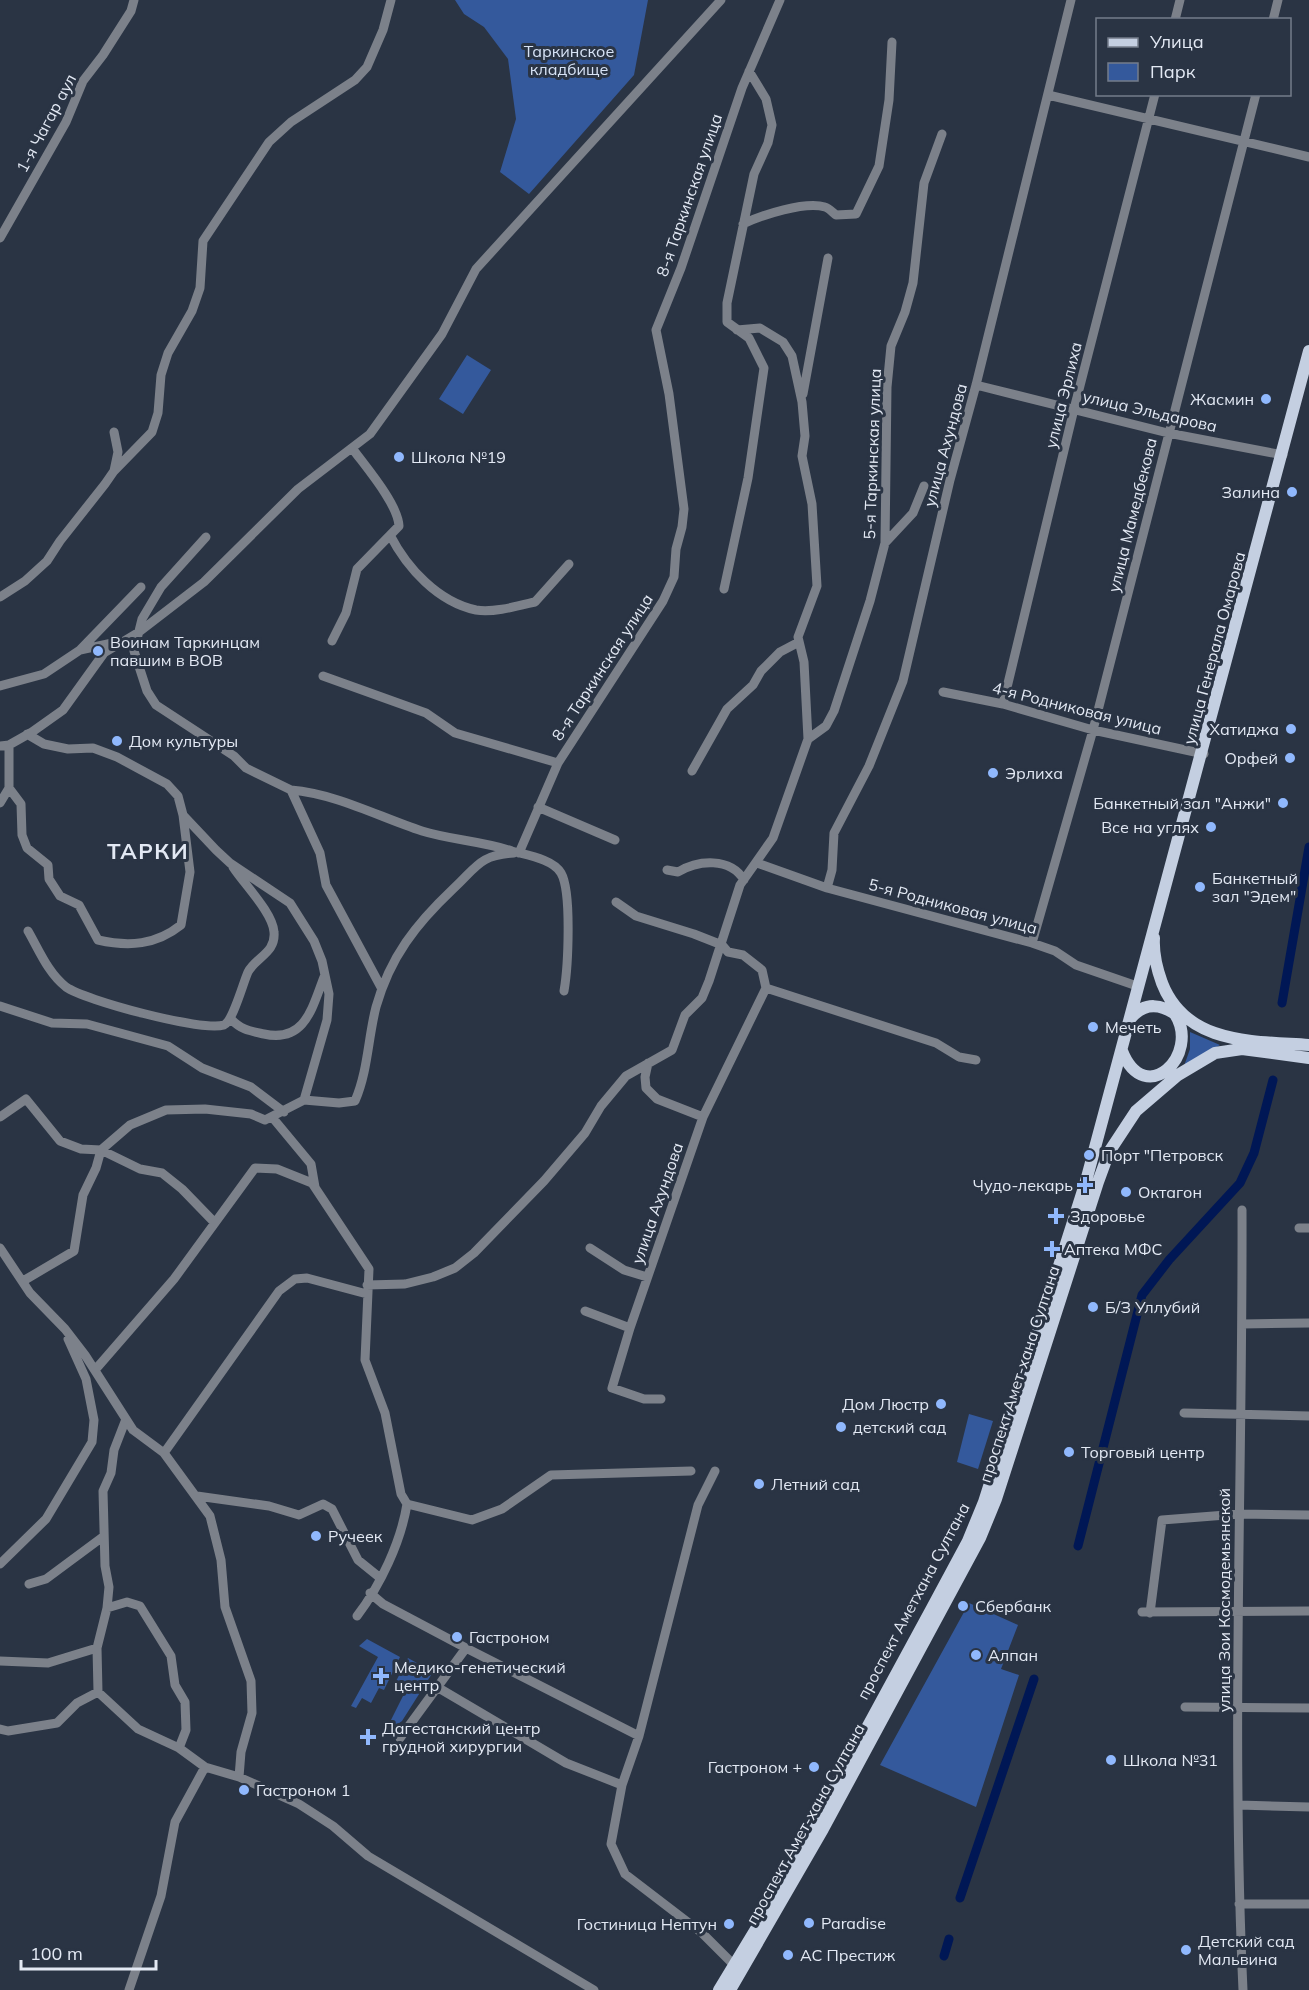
<svg xmlns="http://www.w3.org/2000/svg" width="1309" height="1990" font-family="Mulish,sans-serif">
	<style>
		.green { fill: #34599c }
		.lines { fill: none; stroke-linecap: round; stroke-linejoin: round }
		.canal { stroke: #001755; stroke-width: 9 }
		.minor { stroke: #7c818a; stroke-width: 9 }
		.major { stroke: #c4cfe1; stroke-width: 12 }
		.poi-dot { fill: #90b8fd; stroke: #2a3444; stroke-width: 2 }
		.labels { text-anchor: middle; dominant-baseline: central; stroke-width: 6; stroke-linejoin: round; paint-order: stroke }
		.park-label { font-size: 16px; fill: #d7e3f6; stroke: #2a3444 }
		.street-label { font-size: 16px; fill: #e3e9f4; stroke: #2a3444 }
		.poi-label { font-size: 16px; fill: #e3e9f4; stroke: #2a3444; text-anchor: start }
		.district-label { font-size: 22px; font-weight: bold; letter-spacing: 1.5px; fill: #e3e9f4; stroke: #2a3444 }
	</style>
	<rect width="100%" height="100%" fill="#2a3444"/>
	<path class="green" d="M455 0H648L634 75 529 194 500 172 516 119 508 59 484 27 464 14Z
		M467 355 491 370 463 414 439 399Z
		M1190 1032 1220 1045 1184 1066 1190 1049Z
		M969 1414 993 1421 978 1469 957 1462Z
		M969 1603 1018 1625 1001 1669 1019 1675 976 1807 880 1765Z
		M367 1639 400 1657 384 1690 379 1688 371 1703 362 1698 356 1708 351 1706 378 1657 359 1646Z
		M408 1658 433 1672 402 1721 395 1726 389 1724 404 1694 393 1687Z"/>
	<g class="lines">
		<path class="canal" d="M1282 1003 1309 847
			M1078 1546 1142 1295 1169 1260 1240 1183 1254 1153 1273 1080
			M960 1898 1034 1679
			M944 1956 949 1939"/>
		<path class="minor" d="M1175 20 1180 0
			M1273 20 1278 0
			M1048 95 1309 157
			M743 224C762 215 805 201 825 207 829 208 833 213 836 215L856 214 879 166 889 100 892 42
			M0 238 66 122 83 81 103 55 131 11 134 0
			M737 330 760 328 783 342 792 356 802 402 805 436 802 456 812 504 817 586 798 637 804 662 808 739
			M976 385 1168 433 1283 455
			M803 394 828 258
			M114 471 152 432 158 413 161 375 168 353 192 311 200 288 203 241 269 142 291 122 355 80 367 67 383 30 391 0
			M390 535C407 568 438 602 476 610 493 613 518 606 535 602L569 564
			M206 537 161 587 142 619 134 651 147 691 156 705 234 756 246 768 291 790
			M885 543 913 513 924 486
			M724 589 748 478 764 368 749 338 727 322V303L754 174 768 143 772 125 766 99 749 71
			M0 597 25 581 47 561 60 541 105 484 114 471 118 452 114 432
			M332 641 346 613 357 569 399 526C398 504 365 466 352 448
			M80 650 141 587
			M323 676 426 713 455 733 558 763
			M0 686 44 674 80 650 117 642
			M943 692 1003 704 1093 730 1204 754
			M1003 704 1074 409 1155 94
			M0 746 9 745 32 732 63 710 104 653 139 632 204 582 298 489 370 434 442 334 476 269 721 0
			M692 771 727 709 753 685 761 671 780 652 799 642
			M9 788 21 804 22 835 27 848 48 865 49 879 60 896 79 905 98 940C129 947 156 945 181 925L190 872 183 815
			M0 803 9 788V745
			M538 807 615 840
			M519 853 558 763 663 601 674 577 676 549 682 527 684 509 669 394 656 330 681 268 742 88 780 0
			M757 863 827 888 1032 943 1055 951 1076 965 1137 986
			M667 870 678 872C698 860 730 857 744 880
			M827 888 832 870 834 833 869 766 903 681 950 480 976 385 1071 0
			M616 902 636 916 694 934 722 945 728 952 743 955 762 970 766 988
			M28 931C39 950 48 973 66 987 84 1000 202 1032 224 1025 233 1021 243 983 248 972 256 957 276 953 274 932 273 913 244 884 233 867
			M1032 943 1093 730 1256 94
			M766 988 936 1043 959 1057 976 1060
			M382 989 326 885 320 853 291 790C337 794 379 817 422 831 451 840 482 841 512 851 526 855 553 859 561 873 572 892 568 968 564 991
			M0 1006 52 1023 87 1024 168 1046 202 1068 251 1087 284 1112
			M231 1019C241 1030 250 1031 264 1034 305 1043 312 1008 324 977
			M648 1063 645 1077 646 1088 657 1099 703 1117
			M304 1100 339 1103 355 1101C368 1071 368 1038 376 1007 390 957 416 924 453 889 477 867 479 855 514 853
			M0 1117 26 1099 60 1141 81 1149 101 1150 140 1169 162 1173 182 1189 215 1223
			M272 1117 311 1164 315 1187
			M1242 1210C1243 1470 1231 1730 1243 1990
			M1299 1228H1309
			M0 1248 30 1293 65 1329 85 1355 133 1430 164 1453 210 1516 221 1560 225 1607 251 1681 252 1713 241 1752 239 1777
			M590 1248 624 1270 647 1277
			M23 1281 74 1251 83 1195 96 1168 101 1150 130 1125 166 1110 205 1109 251 1114 265 1120 304 1100 327 1020 329 994 322 961 314 941 290 903 230 863 216 850 183 815 178 796 167 784 117 757 93 748 68 749 44 744 27 734
			M367 1285 405 1284 433 1277 455 1268 474 1253 544 1181 585 1133 601 1106 626 1076 672 1050 685 1015 702 998 709 981 740 885 773 838 808 739 826 726 834 711 870 601 885 543 887 387 891 346 905 312 913 283 924 183 942 134
			M585 1311 630 1328
			M1242 1324 1309 1323
			M95 1370 174 1279 255 1168 277 1169 312 1183 369 1269 365 1360 385 1413 401 1494 407 1504C401 1542 380 1586 357 1616
			M661 1399H644L612 1388 630 1328 703 1117 766 988
			M1184 1413 1309 1416
			M164 1453 279 1291 295 1279 307 1278 367 1294
			M715 1471 698 1505 639 1736 622 1785 611 1844 625 1874 702 1933 737 1968
			M197 1496 269 1506 299 1515 323 1504 332 1509 358 1560 379 1577
			M407 1504 472 1520 502 1509 551 1475 691 1471
			M0 1564 46 1519 92 1442 94 1420 86 1379 68 1339
			M29 1584 46 1579 104 1536
			M370 1593 383 1604 466 1648 639 1736
			M107 1608 127 1602 140 1606 171 1656 175 1685 185 1702 186 1730 179 1748
			M1142 1612 1309 1611
			M1150 1613 1162 1520 1239 1514 1309 1515
			M0 1661 48 1663 97 1648
			M437 1687 566 1763 622 1785
			M98 1692 97 1648 107 1608 109 1587 105 1566 103 1491 111 1473 114 1450 126 1419
			M1185 1707 1309 1708
			M0 1729 8 1731 57 1723 77 1703 98 1692 138 1729 179 1748 205 1767 239 1777 299 1804 333 1826 368 1856 594 1990
			M400 1738 466 1648
			M1239 1805 1309 1807
			M1239 1904H1309
			M129 1990 161 1896 175 1822 205 1767"/>
		<path class="major" d="M1154 938C1153 953 1157 969 1162 983 1186 1045 1253 1041 1309 1045
			M1131 1018C1145 1001 1162 1004 1178 1016
			M1122 1051C1145 1109 1201 1055 1175 1014
			M719 1990 773 1901 932 1608 968 1541 984 1502 1086 1181 1309 351
			M730 1990 823 1829 980 1538 996 1499 1098 1182 1109 1152 1136 1111 1178 1075 1215 1053 1242 1049 1309 1058"/>
	</g>
	<g class="poi-dot">
		<circle cx="1266" cy="399" r="6"/>
		<circle cx="399" cy="457" r="6"/>
		<circle cx="1292" cy="492" r="6"/>
		<circle cx="98" cy="651" r="6"/>
		<circle cx="1291" cy="729" r="6"/>
		<circle cx="117" cy="741" r="6"/>
		<circle cx="1290" cy="758" r="6"/>
		<circle cx="993" cy="773" r="6"/>
		<circle cx="1283" cy="803" r="6"/>
		<circle cx="1211" cy="827" r="6"/>
		<circle cx="1200" cy="887" r="6"/>
		<circle cx="1093" cy="1027" r="6"/>
		<circle cx="1089" cy="1155" r="6"/>
		<path d="M1082 1176h6v6h6v6h-6v6h-6v-6h-6v-6h6z"/>
		<circle cx="1126" cy="1192" r="6"/>
		<path d="M1053 1207h6v6h6v6h-6v6h-6v-6h-6v-6h6z"/>
		<path d="M1049 1240h6v6h6v6h-6v6h-6v-6h-6v-6h6z"/>
		<circle cx="1093" cy="1307" r="6"/>
		<circle cx="941" cy="1404" r="6"/>
		<circle cx="841" cy="1427" r="6"/>
		<circle cx="1069" cy="1452" r="6"/>
		<circle cx="759" cy="1484" r="6"/>
		<circle cx="316" cy="1536" r="6"/>
		<circle cx="963" cy="1606" r="6"/>
		<circle cx="457" cy="1637" r="6"/>
		<circle cx="976" cy="1655" r="6"/>
		<path d="M378 1667h6v6h6v6h-6v6h-6v-6h-6v-6h6z"/>
		<path d="M365 1728h6v6h6v6h-6v6h-6v-6h-6v-6h6z"/>
		<circle cx="1111" cy="1760" r="6"/>
		<circle cx="814" cy="1767" r="6"/>
		<circle cx="244" cy="1790" r="6"/>
		<circle cx="809" cy="1923" r="6"/>
		<circle cx="729" cy="1924" r="6"/>
		<circle cx="1186" cy="1950" r="6"/>
		<circle cx="788" cy="1955" r="6"/>
	</g>
	<g class="labels">
		<g class="park-label">
			<text x="569" y="51">Таркинское<tspan x="569" dy="18">кладбище</tspan></text>
		</g>
		<g class="street-label">
			<text transform="translate(46 123) rotate(-62)">1-я Чагар аул</text>
			<text transform="translate(689 195) rotate(-71)">8-я Таркинская улица</text>
			<text transform="translate(1063 395) rotate(-76)">улица Эрлиха</text>
			<text transform="translate(1150 411) rotate(13)">улица Эльдарова</text>
			<text transform="translate(945 445) rotate(-75)">улица Ахундова</text>
			<text transform="translate(872 454) rotate(-88)">5-я Таркинская улица</text>
			<text transform="translate(1132 515) rotate(-76)">улица Мамедбекова</text>
			<text transform="translate(1214 648) rotate(-75)">улица Генерала Омарова</text>
			<text transform="translate(602 667) rotate(-57)">8-я Таркинская улица</text>
			<text transform="translate(1077 708) rotate(14)">4-я Родниковая улица</text>
			<text transform="translate(953 906) rotate(15)">5-я Родниковая улица</text>
			<text transform="translate(657 1203) rotate(-71)">улица Ахундова</text>
			<text transform="translate(1019 1374) rotate(-72)">проспект Амет-хана Султана</text>
			<text transform="translate(1224 1600) rotate(-90)">улица Зои Космодемьянской</text>
			<text transform="translate(913 1601) rotate(-62)">проспект Аметхана Султана</text>
			<text transform="translate(805 1824) rotate(-61)">проспект Амет-хана Султана</text>
		</g>
		<g class="poi-label">
			<text x="1254" y="399" text-anchor="end">Жасмин</text>
			<text x="411" y="457">Школа №19</text>
			<text x="1280" y="492" text-anchor="end">Залина</text>
			<text x="110" y="642">Воинам Таркинцам<tspan x="110" dy="18">павшим в ВОВ</tspan></text>
			<text x="1279" y="729" text-anchor="end">Хатиджа</text>
			<text x="129" y="741">Дом культуры</text>
			<text x="1278" y="758" text-anchor="end">Орфей</text>
			<text x="1005" y="773">Эрлиха</text>
			<text x="1271" y="803" text-anchor="end">Банкетный зал "Анжи"</text>
			<text x="1199" y="827" text-anchor="end">Все на углях</text>
			<text x="1212" y="878">Банкетный<tspan x="1212" dy="18">зал "Эдем"</tspan></text>
			<text x="1105" y="1027">Мечеть</text>
			<text x="1101" y="1155">Порт "Петровск</text>
			<text x="1073" y="1185" text-anchor="end">Чудо-лекарь</text>
			<text x="1138" y="1192">Октагон</text>
			<text x="1070" y="1216">Здоровье</text>
			<text x="1064" y="1249">Аптека МФС</text>
			<text x="1105" y="1307">Б/З Уллубий</text>
			<text x="929" y="1404" text-anchor="end">Дом Люстр</text>
			<text x="853" y="1427">детский сад</text>
			<text x="1081" y="1452">Торговый центр</text>
			<text x="771" y="1484">Летний сад</text>
			<text x="328" y="1536">Ручеек</text>
			<text x="975" y="1606">Сбербанк</text>
			<text x="469" y="1637">Гастроном</text>
			<text x="988" y="1655">Алпан</text>
			<text x="394" y="1667">Медико-генетический<tspan x="394" dy="18">центр</tspan></text>
			<text x="382" y="1728">Дагестанский центр<tspan x="382" dy="18">грудной хирургии</tspan></text>
			<text x="1123" y="1760">Школа №31</text>
			<text x="802" y="1767" text-anchor="end">Гастроном +</text>
			<text x="256" y="1790">Гастроном 1</text>
			<text x="821" y="1923">Paradise</text>
			<text x="717" y="1924" text-anchor="end">Гостиница Нептун</text>
			<text x="1198" y="1941">Детский сад<tspan x="1198" dy="18">Мальвина</tspan></text>
			<text x="800" y="1955">АС Престиж</text>
		</g>
		<g class="district-label">
			<text x="148" y="851">ТАРКИ</text>
		</g>
	</g>
	<rect x="1096" y="18" width="195" height="78" fill="#2a3444" stroke="#747c8a" stroke-width="1.5"/>
	<rect x="1108" y="38" width="30" height="9" fill="#c4cfe1" stroke="#747c8a" stroke-width="1.5"/>
	<text x="1150" y="48" font-size="18" fill="#e3e9f4">Улица</text>
	<rect x="1108" y="63" width="30" height="18" fill="#34599c" stroke="#747c8a" stroke-width="1.5"/>
	<text x="1150" y="78" font-size="18" fill="#e3e9f4">Парк</text>
	<path d="M21 1960v9h135v-9" fill="none" stroke="#e3e9f4" stroke-width="3"/>
	<text x="30" y="1960" font-size="18" fill="#e3e9f4" stroke="#2a3444" stroke-width="4.5" paint-order="stroke">100 m</text>
</svg>
